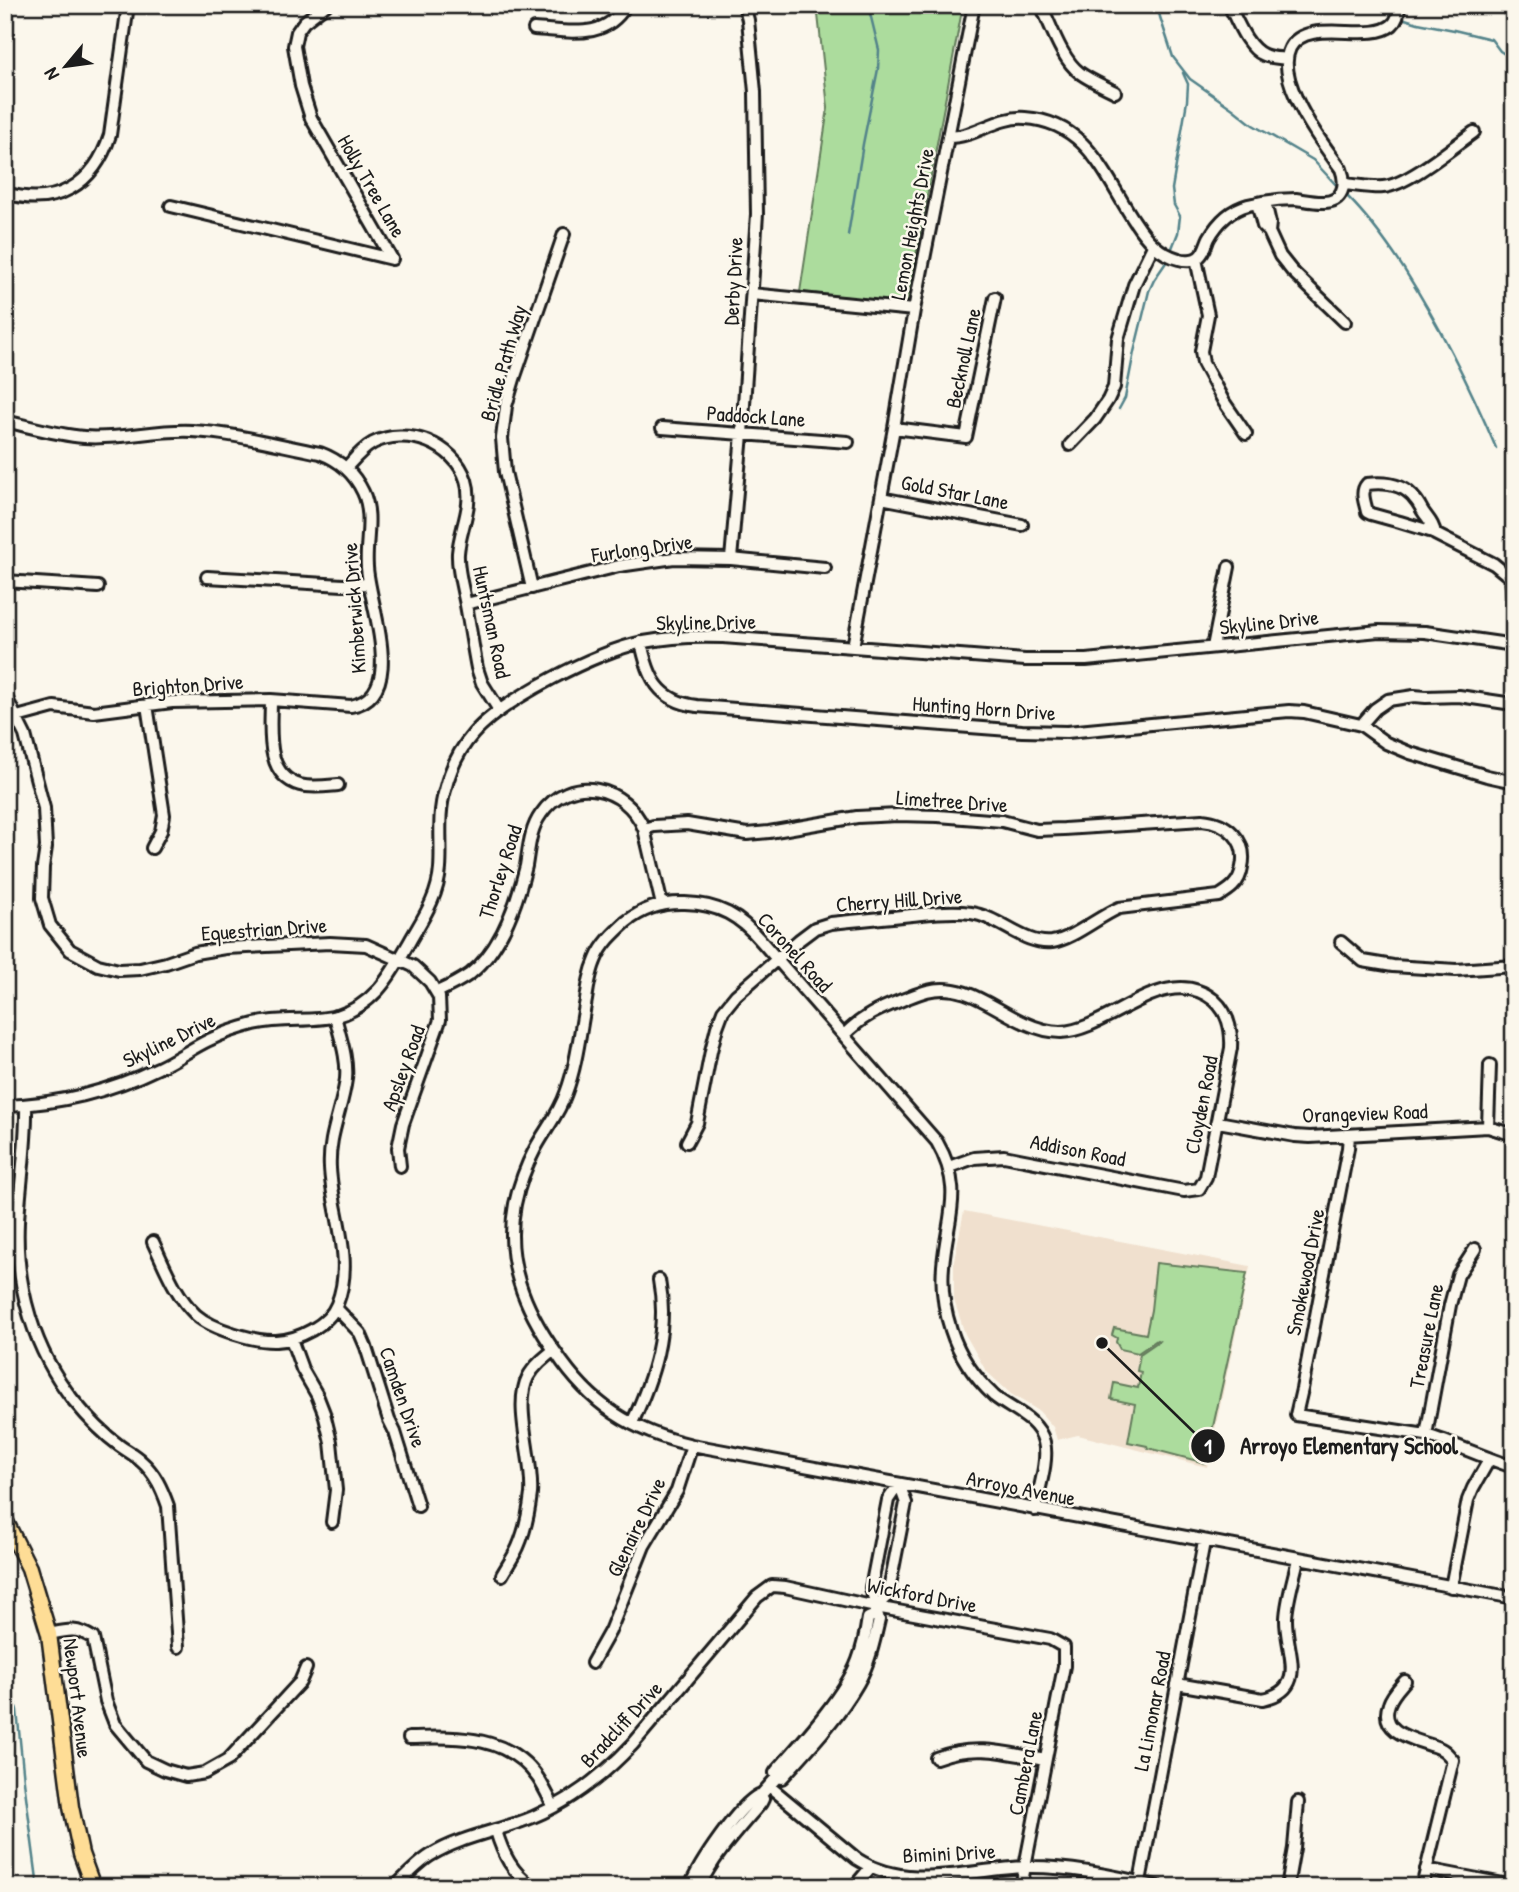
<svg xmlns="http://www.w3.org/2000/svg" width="1519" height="1892" font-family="'Patrick Hand',sans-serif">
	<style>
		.built { fill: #f0e0ce }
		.green { fill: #acdc9d; stroke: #647c5c; stroke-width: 2 }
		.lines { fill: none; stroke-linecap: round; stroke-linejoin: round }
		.stream { stroke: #53838a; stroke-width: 2.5 }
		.minor-casing { stroke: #1c1c1c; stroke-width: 16 }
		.major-casing { stroke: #1c1c1c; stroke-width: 19 }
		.minor { stroke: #fbf7ec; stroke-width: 10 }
		.major { stroke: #fedd96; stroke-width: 14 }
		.labels { text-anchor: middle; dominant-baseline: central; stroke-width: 5; stroke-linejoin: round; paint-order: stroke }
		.street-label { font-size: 21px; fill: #1c1c1c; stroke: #fbf7ec }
		.leader { fill: none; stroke: #1c1c1c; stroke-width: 2.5 }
		.callout-dot { fill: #1c1c1c; stroke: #fbf7ec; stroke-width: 2.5 }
		.mark-label { font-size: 21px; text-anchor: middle; font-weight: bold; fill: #fff }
		.callout-label { font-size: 23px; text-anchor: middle; font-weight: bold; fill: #1c1c1c; stroke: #fbf7ec; stroke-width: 5; stroke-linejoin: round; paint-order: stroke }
	</style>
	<rect width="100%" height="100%" fill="#fbf7ec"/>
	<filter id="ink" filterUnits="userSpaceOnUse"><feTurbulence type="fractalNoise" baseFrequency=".0143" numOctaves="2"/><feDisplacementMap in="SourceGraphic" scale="14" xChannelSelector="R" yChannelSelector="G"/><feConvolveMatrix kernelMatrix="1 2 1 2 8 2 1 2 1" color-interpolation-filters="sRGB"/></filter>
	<g filter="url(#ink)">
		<path class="built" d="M964 1211 1250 1266 1207 1467 1078 1435 1057 1440 1053 1427 1039 1411 1011 1394 986 1371 965 1334 954 1300V1261Z"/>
		<path class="green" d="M817 5H963L907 303 800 292 828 108Z
			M1156 1263 1247 1273 1205 1463 1148 1448 1147 1446 1128 1442 1135 1404 1111 1399 1114 1383 1138 1388 1141 1372 1137 1371 1140 1354 1159 1341 1157 1340 1138 1353 1120 1349 1116 1342 1117 1338 1112 1335 1114 1328 1146 1334 1151 1310Z"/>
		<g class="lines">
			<path class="stream" d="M1157 5 1160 17 1173 57 1190 79 1233 109 1253 125 1313 160 1337 186
				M1377 5 1391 14
				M1405 19 1418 23 1454 30 1491 39 1500 51 1514 60
				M1347 196C1369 218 1387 243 1404 269 1440 326 1470 386 1496 448
				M848 235 863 144 878 69 879 50 868 5
				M1172 248 1178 233 1180 216 1174 205 1172 189 1187 101 1188 84 1183 73
				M1119 409 1125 398 1134 352 1149 291 1154 280 1167 261
				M5 1668 17 1710 24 1781 38 1887"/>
			<defs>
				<path id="minor" d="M326 5 304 22 297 32 294 46 301 86 311 118 392 259
					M1041 5C1051 26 1062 60 1080 73 1091 81 1104 86 1115 92
					M1229 5C1237 21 1247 48 1264 55 1271 58 1280 58 1287 59
					M534 29C569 31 605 41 626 5
					M949 137C975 137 998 116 1025 118 1088 122 1105 177 1135 222 1146 239 1159 254 1179 259 1185 261 1194 261 1199 257 1205 252 1206 244 1209 238 1218 222 1230 210 1248 205 1264 201 1280 199 1296 199 1304 200 1313 202 1322 202 1343 203 1347 184 1341 169 1325 147 1308 124 1297 100 1290 85 1282 64 1290 48 1307 16 1369 44 1392 25 1398 20 1399 12 1399 5
					M1344 184C1357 185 1371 188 1383 187 1408 185 1453 147 1474 132
					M5 193C56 208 94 185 110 135L128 5
					M1265 202 1270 223 1269 232
					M1257 203 1263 226 1269 232 1280 256 1292 271 1345 322
					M171 206 392 259
					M1196 259 1208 315 1201 351 1203 363 1224 402 1246 434
					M752 294 914 310
					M5 421C31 427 58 435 84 437 120 440 156 429 192 431 235 433 278 445 320 453 339 460 354 473 363 492 374 515 365 542 367 567 369 605 408 695 351 706L271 700 172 702 94 712 54 707 17 717
					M662 428 848 442
					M894 428 966 437 995 298
					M1070 445 1095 419 1108 400 1114 387 1118 339 1134 285 1153 246
					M346 468C354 459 362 449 373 443 406 426 454 443 466 480 474 505 460 528 458 553 457 570 463 589 466 605 470 626 473 648 477 668L482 683 499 710
					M881 498 1022 525
					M1435 534C1434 525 1429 520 1424 513 1421 509 1419 503 1415 499 1404 484 1384 482 1367 484 1360 492 1365 502 1367 512L1371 514 1400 522 1433 532 1435 534 1494 564 1511 578 1514 607
					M731 559 742 434 757 214 755 92 748 20 744 5
					M207 577 343 585 369 584
					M5 581 98 587
					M532 588 505 472 502 438 506 406 514 379 564 234
					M466 604 619 566 674 558 731 559 825 568
					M641 642C648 677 658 701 697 706L1022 731 1067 732 1289 711 1304 712 1361 725
					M853 647 894 428 914 310 974 5
					M1213 647 1229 567
					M5 695 25 735 44 808 46 847 43 867 42 898 50 925 70 950 98 965 119 970 140 969 166 963 195 953 225 948 330 943 366 945 413 966 430 982 439 997 440 1020 403 1124 398 1148 400 1166
					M271 700C271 729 264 775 300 785 312 788 326 786 338 785
					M1514 702 1506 703 1459 696 1426 697 1414 696 1388 700 1375 709 1361 725 1386 743 1410 753 1487 776 1514 782
					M147 705 164 815 161 831 152 848
					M644 829 654 826 687 824 747 834 769 832 857 817 898 815 938 816 1002 821 1037 830 1064 829 1202 820C1227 822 1248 840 1242 867 1241 874 1238 881 1233 886 1229 890 1224 893 1219 896L1119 908C1098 917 1073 939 1052 942 1023 945 1000 917 971 913 952 910 931 913 912 915 885 918 858 920 831 923L815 928 799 940 736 995 723 1011 717 1027 711 1051 697 1123 687 1142
					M1341 942 1363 961 1393 966 1456 970 1514 966
					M437 992C448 987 460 981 470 974 501 950 517 903 526 866 529 848 530 829 541 814 569 773 626 785 644 829L662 905
					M844 1035C863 1016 877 1010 902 1000 910 997 919 993 927 991 964 981 993 1009 1025 1023 1036 1028 1048 1032 1061 1032 1110 1030 1166 961 1214 1000 1229 1013 1232 1030 1231 1048L1206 1177 1199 1189 1184 1191 1004 1156 974 1158 949 1167
					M26 1105C27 1144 20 1183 18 1222 15 1286 34 1351 74 1401 88 1418 102 1433 120 1446 127 1451 135 1455 141 1461 155 1473 162 1489 168 1506L178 1647
					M5 1106C58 1104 111 1091 158 1068 176 1060 192 1048 209 1040 223 1033 239 1028 254 1024 302 1013 338 1033 378 990 391 976 400 958 410 941 423 918 438 897 440 869 442 842 437 816 445 790 450 770 459 750 473 734 502 700 599 650 644 642 670 637 696 636 723 637L1025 660H1086L1379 631 1425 632 1514 645
					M1218 1122 1295 1136 1310 1137 1488 1127 1514 1135
					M1488 1127 1490 1065
					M1349 1135 1348 1148 1302 1389 1296 1415 1426 1435C1456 1444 1484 1458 1514 1467
					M153 1242C165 1267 175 1295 196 1315 212 1329 255 1342 276 1341 298 1340 329 1325 337 1304 355 1259 332 1213 330 1168 328 1136 342 1110 346 1079 348 1058 340 1037 335 1016
					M336 1308 360 1333 366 1347 389 1420 395 1432 418 1506
					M291 1339 302 1369 317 1395 324 1413 331 1442 336 1490 332 1522
					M632 1423C653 1378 669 1331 659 1280
					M1426 1435 1450 1305 1458 1275 1475 1249
					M1035 1510C1038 1491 1049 1461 1044 1442 1038 1418 1011 1410 994 1396 975 1378 959 1355 951 1330 944 1309 941 1288 943 1266 947 1216 965 1191 937 1142L762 942C740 916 719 904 685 903 663 902 642 909 626 922 614 933 602 944 596 959 590 972 588 986 586 1000 580 1031 577 1064 566 1093 559 1114 545 1130 535 1149 526 1166 519 1185 515 1204 504 1260 524 1308 556 1353 572 1377 590 1397 614 1413 638 1429 665 1439 692 1445 966 1497 1240 1548 1514 1598
					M502 1575C507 1566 514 1556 518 1547 525 1531 529 1511 531 1494 534 1461 513 1406 528 1377 534 1366 544 1358 554 1350
					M1451 1587 1468 1500 1473 1488 1489 1460
					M875 1612 876 1607 871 1588 888 1500 899 1484 906 1503 888 1595 876 1607
					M49 1634C68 1630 76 1627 93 1638L106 1701 115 1724 146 1761 165 1770 186 1776 205 1773 228 1760 300 1682 306 1668
					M592 1663 610 1631 644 1546 677 1491 692 1445
					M1405 1681C1399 1688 1392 1695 1389 1704 1377 1736 1422 1740 1441 1749 1446 1751 1449 1756 1453 1760L1422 1887
					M1177 1684 1263 1699C1310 1689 1285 1651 1286 1618 1287 1599 1294 1578 1298 1559
					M409 1738C456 1737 508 1734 538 1778 544 1787 549 1798 554 1807
					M936 1758C975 1743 1007 1753 1045 1760
					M769 1786 857 1859C909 1892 969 1869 1026 1867 1070 1866 1117 1876 1159 1887
					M760 1796 777 1777 782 1778C809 1748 838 1718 858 1683 869 1664 874 1642 879 1620L878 1616 875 1615 868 1618C866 1632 863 1647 858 1660 845 1695 802 1742 777 1770L775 1773 777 1777
					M496 1831C503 1854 512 1873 533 1887
					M1426 1869 1514 1886
					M395 1887C406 1876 418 1863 431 1855 462 1836 500 1831 533 1817 573 1800 604 1775 633 1744L757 1597 772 1586 785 1587 876 1607 1050 1639 1064 1647V1666L1021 1887
					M690 1887C698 1865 739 1805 759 1795L763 1799 761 1803C738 1830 714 1855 699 1887
					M854 1887 870 1868
					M1139 1887 1204 1542
					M1287 1887 1294 1848 1298 1802"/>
				<path id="major" d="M5 1520 29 1568 49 1634 71 1807 81 1854 93 1887"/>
			</defs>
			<use href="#minor" class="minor-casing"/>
			<use href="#major" class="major-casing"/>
			<use href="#minor" class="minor"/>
			<use href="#major" class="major"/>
		</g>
	</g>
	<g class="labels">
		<g class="street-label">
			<text transform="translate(372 186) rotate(60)">Holly Tree Lane</text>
			<text transform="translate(912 224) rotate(-79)">Lemon Heights Drive</text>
			<text transform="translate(733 281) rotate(-87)">Derby Drive</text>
			<text transform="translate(963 358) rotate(-78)">Becknoll Lane</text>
			<text transform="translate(503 363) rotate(-74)">Bridle Path Way</text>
			<text transform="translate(756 416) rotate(4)">Paddock Lane</text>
			<text transform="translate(955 492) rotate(11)">Gold Star Lane</text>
			<text transform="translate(642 548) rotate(-8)">Furlong Drive</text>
			<text transform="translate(354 608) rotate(-94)">Kimberwick Drive</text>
			<text transform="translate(492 622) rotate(78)">Huntsman Road</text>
			<text transform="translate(706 622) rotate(-1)">Skyline Drive</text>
			<text transform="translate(1269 622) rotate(-6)">Skyline Drive</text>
			<text transform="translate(188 685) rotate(-4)">Brighton Drive</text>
			<text transform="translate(984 708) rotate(4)">Hunting Horn Drive</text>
			<text transform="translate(952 801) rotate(4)">Limetree Drive</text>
			<text transform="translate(500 872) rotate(-72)">Thorley Road</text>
			<text transform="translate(899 900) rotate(-4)">Cherry Hill Drive</text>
			<text transform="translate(264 929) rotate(-4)">Equestrian Drive</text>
			<text transform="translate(795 952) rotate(48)">Coronel Road</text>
			<text transform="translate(169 1040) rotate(-26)">Skyline Drive</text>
			<text transform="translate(403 1068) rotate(-70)">Apsley Road</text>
			<text transform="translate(1201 1105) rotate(-79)">Cloyden Road</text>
			<text transform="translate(1365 1113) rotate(-2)">Orangeview Road</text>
			<text transform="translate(1078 1150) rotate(11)">Addison Road</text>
			<text transform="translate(1305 1272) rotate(-79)">Smokewood Drive</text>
			<text transform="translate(1426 1336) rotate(-79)">Treasure Lane</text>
			<text transform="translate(403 1397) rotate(71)">Camden Drive</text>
			<text transform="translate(1021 1488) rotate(11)">Arroyo Avenue</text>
			<text transform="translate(636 1527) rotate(-64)">Glenaire Drive</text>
			<text transform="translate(922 1595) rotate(11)">Wickford Drive</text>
			<text transform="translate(78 1698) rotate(83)">Newport Avenue</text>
			<text transform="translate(1152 1711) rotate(-79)">La Limonar Road</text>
			<text transform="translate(621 1724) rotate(-47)">Bradcliff Drive</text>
			<text transform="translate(1025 1763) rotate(-79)">Cambera Lane</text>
			<text transform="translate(949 1853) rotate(-3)">Bimini Drive</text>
		</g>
	</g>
	<path class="leader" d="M1102 1343L1208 1446"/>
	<g class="callout-dot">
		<circle cx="1102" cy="1343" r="7"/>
		<circle cx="1208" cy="1446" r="18"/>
	</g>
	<g class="mark-label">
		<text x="1208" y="1454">1</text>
	</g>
	<g class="callout-label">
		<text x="1349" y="1454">Arroyo Elementary School</text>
	</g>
	<rect width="1519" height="1892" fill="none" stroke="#fbf7ec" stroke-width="28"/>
	<rect x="14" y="14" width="1491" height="1864" fill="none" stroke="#1c1c1c" stroke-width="2.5" filter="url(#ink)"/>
	<g transform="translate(66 66) rotate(241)" stroke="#fbf7ec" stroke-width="5" paint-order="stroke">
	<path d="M0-5L12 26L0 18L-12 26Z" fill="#1c1c1c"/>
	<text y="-10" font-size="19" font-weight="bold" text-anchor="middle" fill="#1c1c1c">N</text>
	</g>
</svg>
